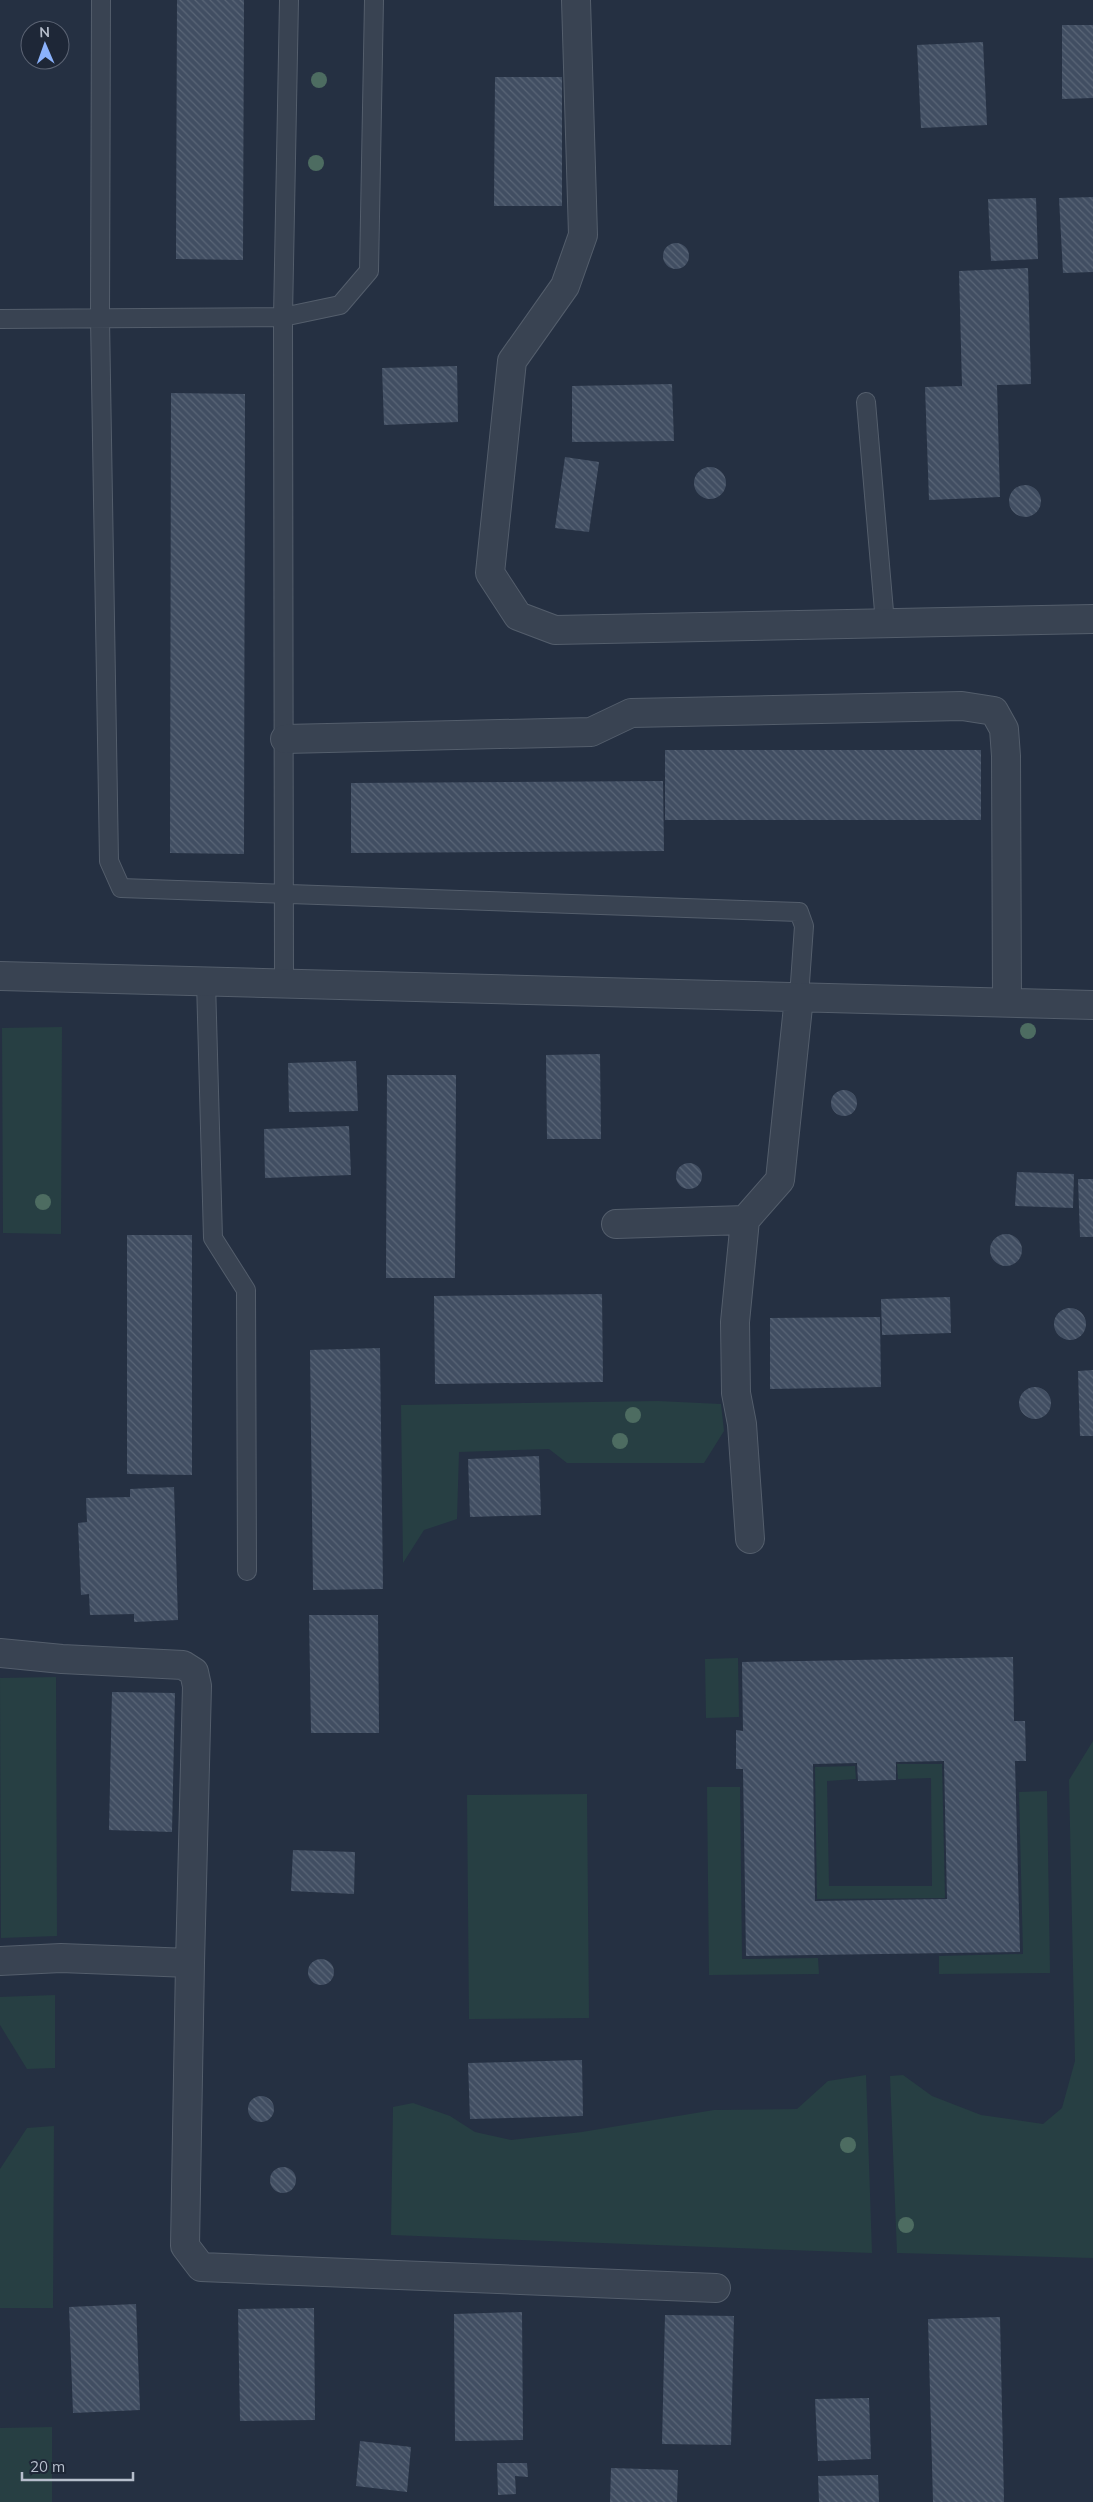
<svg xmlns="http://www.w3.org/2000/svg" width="1093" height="2502" font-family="Mulish,sans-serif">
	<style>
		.green { fill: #273f43 }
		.building { fill: url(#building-back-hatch); fill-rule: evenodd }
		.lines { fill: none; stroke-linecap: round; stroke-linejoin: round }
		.service-casing { stroke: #545e6c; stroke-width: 20 }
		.minor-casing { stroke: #545e6c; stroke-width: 30 }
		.service { stroke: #394352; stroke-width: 18 }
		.minor { stroke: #394352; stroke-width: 28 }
		.tree { fill: #4d6c61 }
	</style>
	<defs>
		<pattern id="building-back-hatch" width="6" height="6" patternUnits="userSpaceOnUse" patternTransform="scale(1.25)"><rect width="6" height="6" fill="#414e62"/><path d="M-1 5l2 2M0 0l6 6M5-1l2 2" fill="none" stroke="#5a6677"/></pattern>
	</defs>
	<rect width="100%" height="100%" fill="#253042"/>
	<path class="green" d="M62 1027 61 1234 3 1233 2 1028Z
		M658 1401 721 1404 724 1431 704 1463H567L549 1449 459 1452 457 1519 424 1530 403 1563 401 1405Z
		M738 1658 739 1717 706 1718 705 1659Z
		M56 1677 57 1936 1 1938 0 1678Z
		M1093 1741V2258L897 2253 890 2076 903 2075 932 2096 981 2115 1043 2124 1062 2108 1075 2061 1069 1780Z
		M897 1764H942L945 1898 817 1899 815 1767 855 1766 856 1779 827 1781 829 1886H932L931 1778 898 1779Z
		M707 1787H740L742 1959 818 1958 819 1974 709 1975Z
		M1047 1791 1050 1973 939 1974V1956L1023 1954 1019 1792Z
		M587 1794 589 2018 469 2019 467 1795Z
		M55 1995V2068L27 2069 0 2025V1997Z
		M866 2075 872 2253 391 2235 393 2107 413 2103 450 2116 475 2132 511 2140 582 2132 714 2110 797 2109 828 2081Z
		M54 2126 53 2308H0V2169L27 2128Z
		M52 2427V2502H0V2428Z"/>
	<path class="building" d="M177 0H244L243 260 176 259Z
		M1062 25H1093V98L1062 99Z
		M983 42 987 125 921 128 917 45Z
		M495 77H562V206H494Z
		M1093 197V272L1063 273 1059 198Z
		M1036 198 1038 259 991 261 988 199Z
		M663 256a13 13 0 1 1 26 0a13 13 0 1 1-26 0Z
		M1028 268 1031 384 997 385 1000 497 929 500 925 387 962 386 959 271Z
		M457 366 458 422 384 425 382 368Z
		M672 384 674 441 572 442V386Z
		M171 393 245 394 244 854 170 853Z
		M565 457 599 462 589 532 555 528Z
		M694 483a16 16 0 1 1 32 0a16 16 0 1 1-32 0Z
		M1009 501a16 16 0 1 1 32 0a16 16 0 1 1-32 0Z
		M665 750H981V820H665Z
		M663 781 664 851 351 853V783Z
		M600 1054 601 1139H547L546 1055Z
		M356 1061 358 1111 289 1112 288 1063Z
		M387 1075H456L455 1278H386Z
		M831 1103a13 13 0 1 1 26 0a13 13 0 1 1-26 0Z
		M349 1126 351 1175 265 1178 264 1129Z
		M676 1176a13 13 0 1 1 26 0a13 13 0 1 1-26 0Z
		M1017 1172 1074 1174 1073 1208 1015 1206Z
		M1078 1179H1093V1237H1080Z
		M990 1250a16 16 0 1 1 32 0a16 16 0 1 1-32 0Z
		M127 1235H192V1475L127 1474Z
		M602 1294 603 1382 435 1384 434 1296Z
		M950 1297 951 1333 882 1335 881 1299Z
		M1054 1324a16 16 0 1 1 32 0a16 16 0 1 1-32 0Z
		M880 1317 881 1387 770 1389V1318Z
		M380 1348 383 1589 313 1590 310 1350Z
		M1093 1370V1436H1080L1078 1371Z
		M1019 1403a16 16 0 1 1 32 0a16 16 0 1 1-32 0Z
		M539 1456 541 1515 470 1517 468 1459Z
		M174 1487 178 1620 134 1622V1614L90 1615 89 1594 81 1595 78 1523 87 1522 86 1498 130 1497V1489Z
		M309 1615H378L379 1733H311Z
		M1013 1657 1014 1721H1025L1026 1761H1015L1020 1952 746 1956 743 1769H736V1730L743 1731 742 1662ZM944 1761 947 1899 815 1901 813 1764 857 1763 858 1781 896 1780V1762Z
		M112 1692 175 1693 172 1832 109 1830Z
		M293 1850 355 1852 354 1894 291 1891Z
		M308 1972a13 13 0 1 1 26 0a13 13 0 1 1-26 0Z
		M582 2060 583 2116 470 2119 468 2063Z
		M248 2109a13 13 0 1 1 26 0a13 13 0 1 1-26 0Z
		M270 2180a13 13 0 1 1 26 0a13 13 0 1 1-26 0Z
		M136 2304 140 2410 73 2413 69 2307Z
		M314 2308 315 2420 240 2421 238 2309Z
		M522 2312 523 2440 455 2441 454 2314Z
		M665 2315 734 2316 731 2445 662 2444Z
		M1000 2317 1004 2502H933L928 2319Z
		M869 2398 871 2459 818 2461 815 2399Z
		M360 2441 411 2447 407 2492 356 2486Z
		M497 2463H527L528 2477 515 2476 516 2494 498 2495Z
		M611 2468 678 2470 677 2502H610Z
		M878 2475 879 2502H819L818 2476Z"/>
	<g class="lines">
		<defs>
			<path id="service" d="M101 0 100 319 109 861 121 888 799 912 804 926 799 997
				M0 319 283 317 340 305 369 271 374 0
				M866 402 885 623
				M206 981 213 1238 246 1290 247 1571
				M284 984 283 317 289 0"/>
			<path id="minor" d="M576 0 583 235 565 286 512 361 490 573 518 616 555 630 1093 619
				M285 739 591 732 631 713 962 706 994 711 1004 729 1006 756 1007 1002
				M0 976 1093 1005
				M745 1220 735 1322 736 1393 742 1424 750 1539
				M616 1224 745 1220 780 1180 799 997
				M0 1653 62 1659 183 1665 194 1672 197 1686 190 1963 61 1958 0 1961
				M190 1963 185 2246 201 2267 716 2288"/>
		</defs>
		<use href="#service" class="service-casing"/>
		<use href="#minor" class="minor-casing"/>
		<use href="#service" class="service"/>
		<use href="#minor" class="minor"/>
	</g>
	<g class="tree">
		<circle cx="319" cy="80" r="8"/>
		<circle cx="316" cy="163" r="8"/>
		<circle cx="1028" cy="1031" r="8"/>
		<circle cx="43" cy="1202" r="8"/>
		<circle cx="633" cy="1415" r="8"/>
		<circle cx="620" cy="1441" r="8"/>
		<circle cx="848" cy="2145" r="8"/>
		<circle cx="906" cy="2225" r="8"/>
	</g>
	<g transform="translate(45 45) rotate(358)"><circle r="24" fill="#1e2737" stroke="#5b6373"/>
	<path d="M0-4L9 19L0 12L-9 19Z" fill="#8bb2fc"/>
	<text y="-8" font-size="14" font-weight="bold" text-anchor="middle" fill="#b6becc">N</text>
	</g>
	<path d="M22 2472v8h111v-8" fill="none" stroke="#b6becc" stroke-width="2.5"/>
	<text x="30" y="2472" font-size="15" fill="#b6becc" stroke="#1e2737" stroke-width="4" paint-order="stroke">20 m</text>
</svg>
